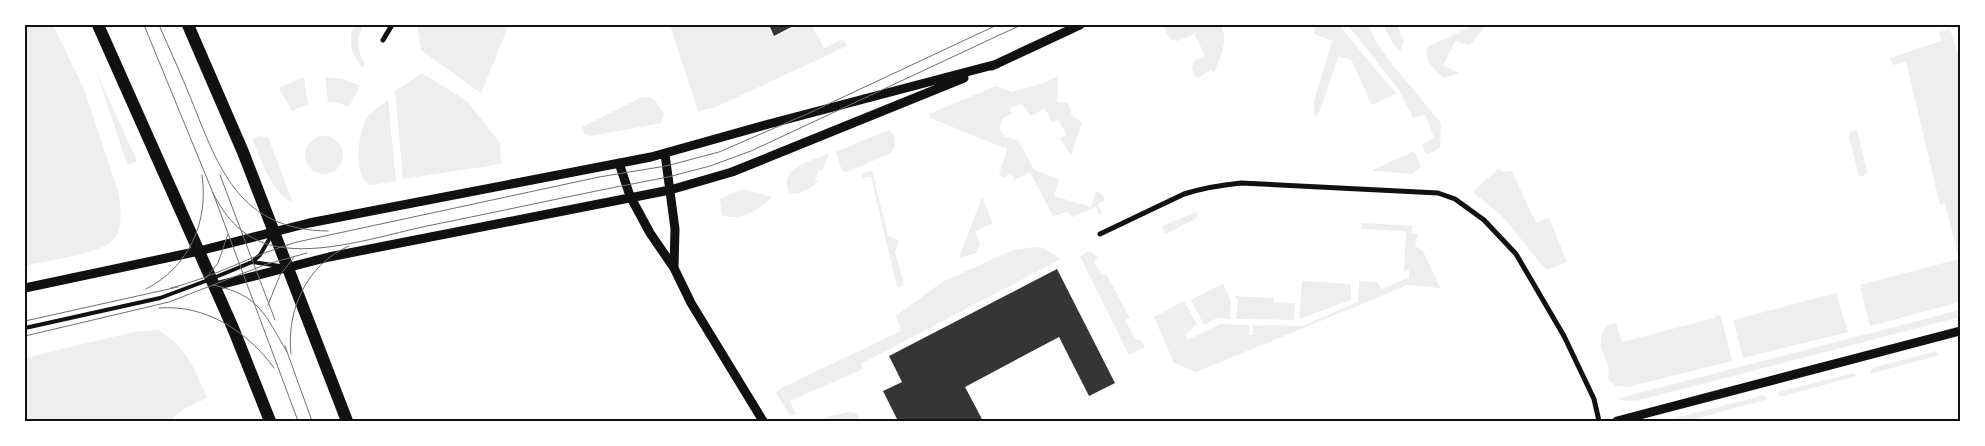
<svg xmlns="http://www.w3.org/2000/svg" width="1985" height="446" font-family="'Noto Sans',sans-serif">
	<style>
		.green { fill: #eee }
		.building { fill: #353535 }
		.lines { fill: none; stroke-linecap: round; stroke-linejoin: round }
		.service { stroke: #111; stroke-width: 4 }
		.minor { stroke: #111; stroke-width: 5 }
		.tertiary { stroke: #111; stroke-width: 9 }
		.primary { stroke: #111; stroke-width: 12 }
		.tram { stroke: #707070; stroke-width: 1 }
		.neatline { fill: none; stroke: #111; stroke-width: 2 }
	</style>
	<rect width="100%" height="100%" fill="#fff"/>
	<path class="green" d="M25 25H53L84 89 118 191C121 206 124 231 111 242 97 254 44 261 25 266Z
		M363 25C356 40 357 50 365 64L362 68C352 53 347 43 354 25Z
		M417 25H509L481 93 421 50Z
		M670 25H767L774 37 799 25H812L824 48 843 39 847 46 716 107 698 111Z
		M1163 25H1221C1229 41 1220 58 1214 73L1212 70 1196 78 1192 69 1194 61 1205 55 1194 34C1175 42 1173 47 1163 25Z
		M1316 25H1339L1396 94 1372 105 1351 59 1338 57 1319 113 1315 118 1314 101 1332 41 1314 34Z
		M1348 25H1369L1374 38 1387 58 1441 123 1440 148 1426 155 1422 144 1434 138 1425 114 1413 118 1399 90Z
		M1383 25H1397L1404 41 1400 52 1392 42Z
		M1475 25H1486L1470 45 1455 41 1443 66 1459 73 1443 78C1434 68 1421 59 1429 46Z
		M1950 29 1960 60V302L1870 326 1860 285 1959 259 1945 204 1940 205 1906 62 1893 65 1890 58 1941 41 1939 32Z
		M96 71 137 161 129 165 127 164Z
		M422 73 467 101 500 143 501 164 403 179 395 91Z
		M1058 76 1057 102 1068 103 1072 116 1082 122 1071 156 1060 138 1067 135 1058 120 1052 122 1045 108 1031 116 1022 104 1010 108 1012 114 1003 118 999 129 1005 137 1018 140 1034 170 1059 179 1054 196 1091 207 1096 191 1102 194 1105 200 1098 204 1102 213 1100 216 1096 207 1073 217 1067 212 1053 216 1030 172 1014 180 1013 176 1008 175 1006 178 999 175 1007 149 930 118 929 114 996 86 1012 92 1044 83Z
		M304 77 308 104 292 111 279 88Z
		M325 77 343 79 360 86 349 107 339 103 328 102Z
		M642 97C655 96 658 104 664 114L661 123 591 136 585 134 582 127Z
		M388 100 396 181 371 185C352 179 358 130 367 118 372 111 382 105 388 100Z
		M888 130 894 134 895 146 891 153 847 172 842 171 836 152Z
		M1857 130 1867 171 1864 176H1859L1849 137 1850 132Z
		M259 136 268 137 293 203C270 191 262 161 252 139Z
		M305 155a19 19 0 1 1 38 0a19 19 0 1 1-38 0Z
		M1414 151 1421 167 1412 174 1374 171 1373 170Z
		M829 154 822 171 819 170 815 179 818 181C810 189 802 195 790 193 775 169 815 159 829 154Z
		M1498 169 1504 172 1512 171 1536 223 1549 218 1567 262 1546 270 1503 217 1473 192Z
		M872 170 888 236 899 241 895 252 904 285 897 287 871 177 863 178 862 174Z
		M742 189 772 197C758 210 742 222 722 215L720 199Z
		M982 197 993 223 975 231 980 245 976 253 959 258Z
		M1201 210 1196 213 1198 218 1179 227 1176 223 1178 228 1165 234 1162 226Z
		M1362 223 1413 226 1411 233 1418 234 1415 246 1423 251 1440 288 1408 285 1196 372 1174 363 1154 317 1184 301 1197 324 1185 335 1187 340 1220 324 1250 325 1249 335H1253V325L1302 326 1358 302 1359 281 1378 282 1381 289 1409 278V270L1404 272 1406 231 1361 229Z
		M1034 247 1043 248 1061 259 861 364 863 369 790 401 796 414 790 416 776 393 781 388 901 331 896 316 942 282 1013 250Z
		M1090 251 1099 258 1094 261 1102 276 1106 274 1130 318 1125 320 1136 340 1140 339 1145 347 1129 355 1080 256Z
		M1302 281 1351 284V300L1299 319Z
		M1223 284 1231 302 1230 319 1217 318 1204 325 1191 300Z
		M1836 293 1848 332 1743 358 1733 320Z
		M1235 296 1274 298V302L1295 303 1294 320 1236 319 1238 300Z
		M1960 310V317L1640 400 1628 401 1616 399Z
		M1717 315 1721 316 1732 361 1628 387 1616 386 1607 378C1616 363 1587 344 1609 325L1616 323 1622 342 1714 318Z
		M158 330C187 347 194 368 207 398L182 410 169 421H25V358L133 332Z
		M1936 351 1939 355 1870 374 1872 368Z
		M1853 373 1857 376 1780 397 1778 392Z
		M1764 395 1768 399 1687 421H1664Z
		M849 412 857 413 860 420 819 421 829 416Z"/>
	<path class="building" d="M769 25H795L774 36Z
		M1057 269 1115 383 1089 396 1059 337 965 387 983 421H898L883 391 902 382 889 356Z"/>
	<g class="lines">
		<path class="service" d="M252 262 280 266
			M25 328 160 298 211 279 252 262 260 255 271 236"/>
		<path class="minor" d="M383 40 392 25
			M1100 234 1184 194C1203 188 1221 185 1241 183L1438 193 1455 199 1484 220 1516 254 1564 336 1594 399 1599 421"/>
		<path class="tertiary" d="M992 66 1080 25
			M665 154 675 229 674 268
			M619 163 630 196 650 233 674 268 691 303 763 421
			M215 286 329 257 670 190 732 172 964 78
			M25 288 199 251 309 223 651 157 765 125 997 64
			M1617 421 1960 331"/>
		<path class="primary" d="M98 25 233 328 270 421
			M188 25 243 152 347 421"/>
		<path class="tram" d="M144 25 213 193 298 421
			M159 25C170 50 181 74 191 99 219 169 239 230 328 231
			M220 175 275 320
			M213 193C226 219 244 239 274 246 321 256 380 236 427 226 507 210 587 192 668 177L710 166 751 151 1021 25
			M206 278 218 263 228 234
			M213 285C260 295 265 315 287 352
			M171 288C215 277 254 254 297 242L599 177 666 166 719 152 807 114 997 25
			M146 289C189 267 209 222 202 175
			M268 305 280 275 295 256
			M159 308C206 304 248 332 274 368
			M25 321 178 287
			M25 336 169 302 267 264 307 253
			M285 346 312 421
			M291 354C286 310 307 264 349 246"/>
	</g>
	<rect width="1985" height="446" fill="none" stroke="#ffffff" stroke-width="52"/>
	<rect x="26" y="26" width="1933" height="394" class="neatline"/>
</svg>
